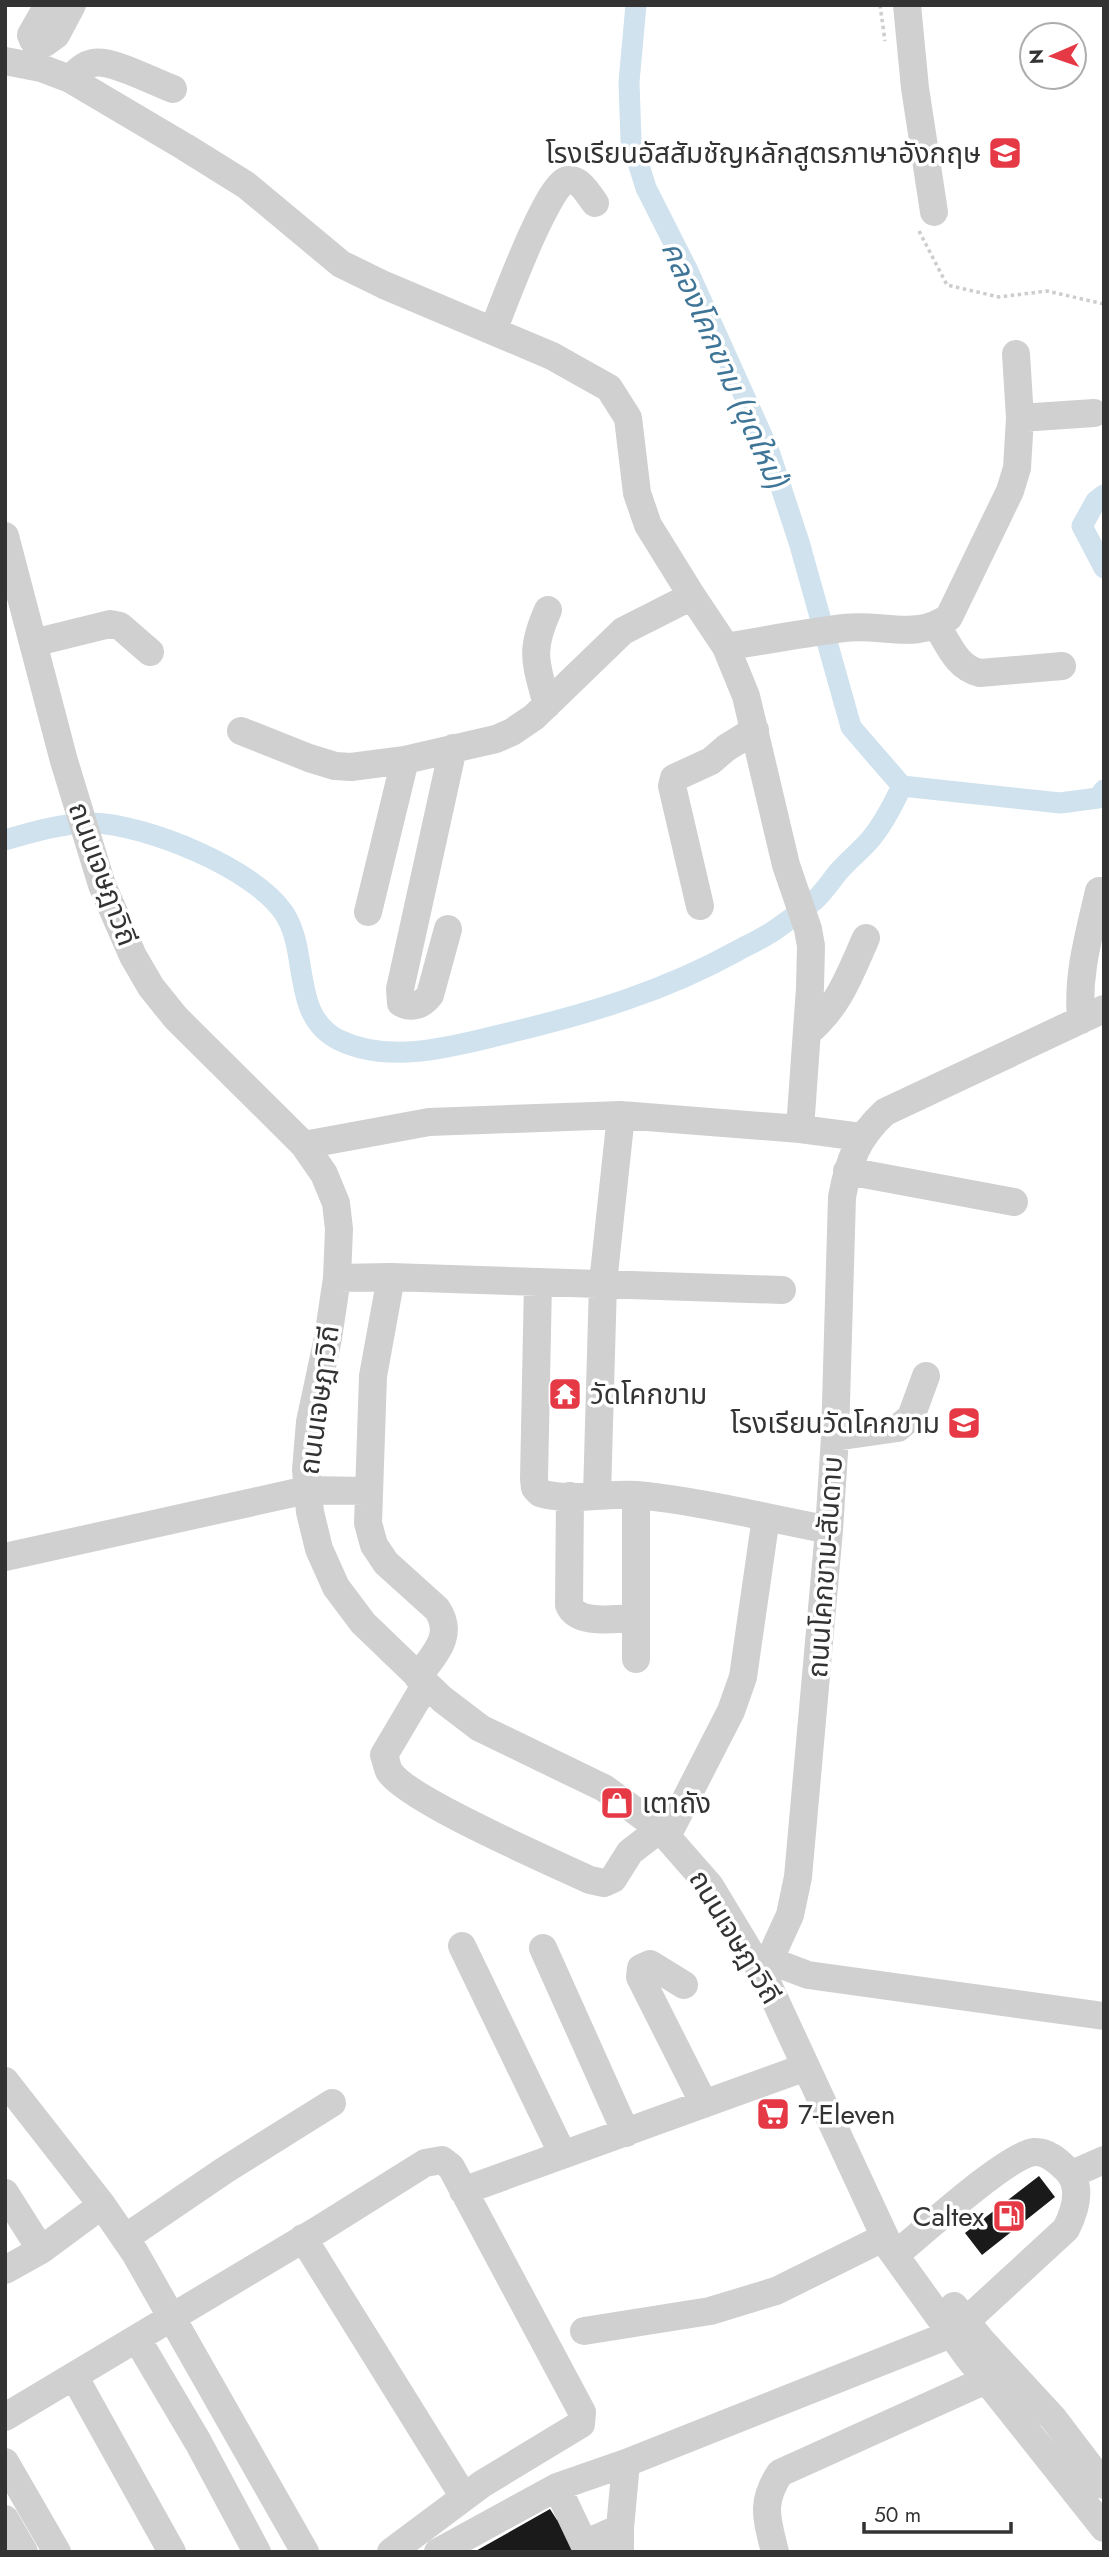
<svg xmlns="http://www.w3.org/2000/svg" width="1109" height="2557" font-family="Jost,'Noto Sans Thai',sans-serif">
	<style>
		.lines { fill: none; stroke-linecap: round; stroke-linejoin: round }
		.canal { stroke: #cfe2ee; stroke-width: 21 }
		.building { fill: #1a1a1a }
		.path { stroke: #cdcdcd; stroke-width: 3.5; stroke-dasharray: 3.5 3.5; stroke-linecap: butt }
		.minor { stroke: #d0d0d0; stroke-width: 28 }
		.labels { text-anchor: middle; dominant-baseline: central; stroke-width: 7; stroke-linejoin: round; paint-order: stroke }
		.poi-label { font-size: 28px; fill: #333; stroke: #fff; text-anchor: end }
		.street-label { font-size: 28px; fill: #333; stroke: #fff }
		.water-label { font-size: 30px; font-style: italic; fill: #3f7597; stroke: #fff }
	</style>
	<rect width="100%" height="100%" fill="#fff"/>
	<g class="lines">
		<path class="canal" d="M636 5 629 82 631 140 646 188 688 271 769 451 799 542 851 727 902 786
			M1104 495 1096 501 1082 526 1104 568
			M902 786 1060 803 1098 798 1104 790
			M5 840C32 832 63 823 92 823 145 824 254 868 284 913 310 952 290 1016 339 1040 390 1065 456 1046 508 1033 588 1014 665 991 737 951 750 944 763 938 775 930 789 920 803 910 815 900 825 891 832 879 840 870 849 860 859 852 868 842 882 827 893 805 902 786"/>
	</g>
	<path class="building" d="M1039 2176 1055 2197 982 2255 965 2233Z
		M581 2508 574 2552H474L550 2509 557 2520Z"/>
	<g class="lines">
		<path class="path" d="M880 5 885 41
			M919 231 947 285 999 297 1047 291 1104 304"/>
		<path class="minor" d="M48 5 31 35 33 40 45 43 56 35 72 5
			M907 5 915 88 934 212
			M5 61 41 68 70 79 185 147 246 185 341 264 384 285 552 356 609 388 628 418 637 493 648 525 692 596 726 647 746 696 786 865 808 929 811 946 810 988 800 1129
			M70 79C77 72 83 65 93 63 112 59 153 82 173 89
			M493 331C502 308 548 183 567 180 580 178 588 194 595 203
			M1020 418 1094 413
			M5 536 64 761 102 885 133 956 151 987 176 1018 304 1145 324 1174 336 1203 339 1229 337 1278 328 1338 310 1422 306 1470 310 1512 319 1549 336 1587 363 1623 442 1699 480 1728 604 1788 660 1829 710 1886 763 1974 891 2250 968 2357 1104 2528
			M937 626C949 645 957 668 980 673L1062 666
			M33 643 110 624 120 626 150 652
			M726 647C766 640 805 633 844 628 881 623 917 641 949 617L1010 491 1017 468 1020 418 1016 354
			M547 705C536 663 529 652 548 610
			M241 731 309 758 335 766 351 767 405 760 496 739 512 732 534 717 623 631 692 596
			M700 906 672 786 674 778 711 761 726 748 755 730
			M368 912 405 760
			M448 929 430 995C422 1005 413 1009 401 1003L400 989 453 748
			M1081 1020C1077 974 1089 935 1099 891
			M807 1033C839 1006 849 976 866 938
			M304 1145 429 1122 621 1115 800 1129 861 1137
			M847 1171 1014 1202
			M391 1277 373 1376 368 1523 374 1545 386 1563 437 1609C455 1636 434 1654 418 1677
			M337 1278 391 1277 782 1290
			M538 1282 534 1479 535 1488 540 1493C570 1502 606 1493 637 1495 680 1499 724 1508 766 1517L743 1677 731 1711 667 1836
			M835 1437 898 1428 911 1417 926 1376
			M597 1495 603 1283 621 1115
			M636 1495V1659
			M570 1496 569 1605C578 1626 616 1618 636 1618
			M766 1517 829 1530
			M5 1557 307 1490 367 1491
			M426 1684 384 1755C386 1760 387 1767 389 1771 405 1799 554 1863 590 1880L604 1883 613 1879 630 1852 660 1829
			M462 1946 563 2155
			M543 1948 626 2133
			M771 1961 808 1975 1104 2016
			M763 1974 790 1915 798 1877 829 1530 835 1437 842 1197C849 1160 857 1138 885 1112L1104 1009
			M684 1985 650 1964 641 1968 640 1977 704 2104
			M5 2081 102 2205 135 2253 305 2552
			M1072 2174 1104 2160
			M463 2191 806 2067
			M5 2193 41 2250
			M125 2238 225 2170 332 2103
			M303 2238 464 2497
			M907 2245C931 2225 1008 2155 1034 2152 1047 2151 1058 2161 1066 2169 1084 2186 1075 2211 1066 2229L966 2321
			M5 2270 41 2250 102 2205
			M954 2306 981 2340 1053 2418 1104 2485
			M584 2331 710 2311 776 2291 885 2237
			M137 2339 198 2442 257 2552
			M74 2376 172 2552
			M5 2417 318 2230 425 2163 442 2160 451 2167 582 2412 581 2424 482 2484 391 2552
			M5 2462 57 2552
			M557 2487 584 2544 620 2528
			M5 2519 24 2552
			M438 2552 557 2487 626 2463 951 2334
			M620 2552V2528L626 2463
			M775 2552C767 2519 760 2503 780 2473L986 2380"/>
	</g>
	<defs>
		<symbol id="school-square" viewBox="-11 -11 22 22"><rect x="-9" y="-9" width="18" height="18" rx="4" fill="#e63946" stroke="#fff"/><path d="M0-5L7-2L0 1L-7-2ZM-4 1L0 2.5L4 1V4Q0 6-4 4Z" fill="#fff"/></symbol>
		<symbol id="temple-square" viewBox="-11 -11 22 22"><rect x="-9" y="-9" width="18" height="18" rx="4" fill="#e63946" stroke="#fff"/><path d="M0-6L5-2H3V0L6.5 2.5H4V6H1.5V3h-3V6H-4V2.5H-6.5L-3 0V-2H-5Z" fill="#fff"/></symbol>
		<symbol id="shop-square" viewBox="-11 -11 22 22"><rect x="-9" y="-9" width="18" height="18" rx="4" fill="#e63946" stroke="#fff"/><path d="M-5-2.5h2.3a2.7 3.5 0 0 1 5.4 0H5L5.5 6h-11ZM-1.5-2.5h3a1.5 2.3 0 0 0-3 0Z" fill="#fff"/></symbol>
		<symbol id="supermarket-square" viewBox="-11 -11 22 22"><rect x="-9" y="-9" width="18" height="18" rx="4" fill="#e63946" stroke="#fff"/><path d="M-6-5.5h2.5l.6 2H6L4.5 2H-2.5L-4.4-4H-6ZM-1.5 3.2a1.3 1.3 0 1 0 .1 0ZM3 3.2a1.3 1.3 0 1 0 .1 0Z" fill="#fff"/></symbol>
		<symbol id="fuel-square" viewBox="-11 -11 22 22"><rect x="-9" y="-9" width="18" height="18" rx="4" fill="#e63946" stroke="#fff"/><path d="M-5.5-6h7V0h2V4h1.3V-2.5L3-4.5l.8-.8L6-3V5H2.5V1h-1V6h-7ZM-4.2-4.7v3.2H.2V-4.7Z" fill="#fff"/></symbol>
	</defs>
	<g fill-rule="evenodd">
		<use href="#school-square" x="986" y="134" width="38" height="38"/>
		<use href="#temple-square" x="546" y="1375" width="38" height="38"/>
		<use href="#school-square" x="945" y="1404" width="38" height="38"/>
		<use href="#shop-square" x="598" y="1784" width="38" height="38"/>
		<use href="#supermarket-square" x="754" y="2095" width="38" height="38"/>
		<use href="#fuel-square" x="990" y="2197" width="38" height="38"/>
	</g>
	<g class="labels">
		<g class="poi-label">
			<text x="981" y="153">โรงเรียนอัสสัมชัญหลักสูตรภาษาอังกฤษ</text>
			<text x="590" y="1394" text-anchor="start">วัดโคกขาม</text>
			<text x="940" y="1423">โรงเรียนวัดโคกขาม</text>
			<text x="642" y="1803" text-anchor="start">เตาถัง</text>
			<text x="798" y="2114" text-anchor="start">7-Eleven</text>
			<text x="984" y="2216">Caltex</text>
		</g>
		<g class="street-label">
			<text transform="translate(103 874) rotate(70)">ถนนเจษฎาวิถี</text>
			<text transform="translate(319 1400) rotate(-82)">ถนนเจษฎาวิถี</text>
			<text transform="translate(825 1567) rotate(-86)">ถนนโคกขาม-สันดาบ</text>
			<text transform="translate(735 1937) rotate(59)">ถนนเจษฎาวิถี</text>
		</g>
		<g class="water-label">
			<text transform="translate(725 365) rotate(66)">คลองโคกขาม (ขุดใหม่)</text>
		</g>
	</g>
	<rect width="1109" height="2557" fill="none" stroke="#333333" stroke-width="14"/>
	<g transform="translate(1053 56) rotate(268)"><circle r="33" fill="#ffffff" stroke="#adadad" stroke-width="2"/>
	<path d="M0-5L12 26L0 18L-12 26Z" fill="#e63946"/>
	<text y="-10" font-size="19" font-weight="bold" text-anchor="middle" fill="#333333">N</text>
	</g>
	<path d="M864 2522v10h147v-10" fill="none" stroke="#333333" stroke-width="3.5"/>
	<text x="874" y="2522" font-size="21" fill="#333333" stroke="#ffffff" stroke-width="5" paint-order="stroke">50 m</text>
</svg>
